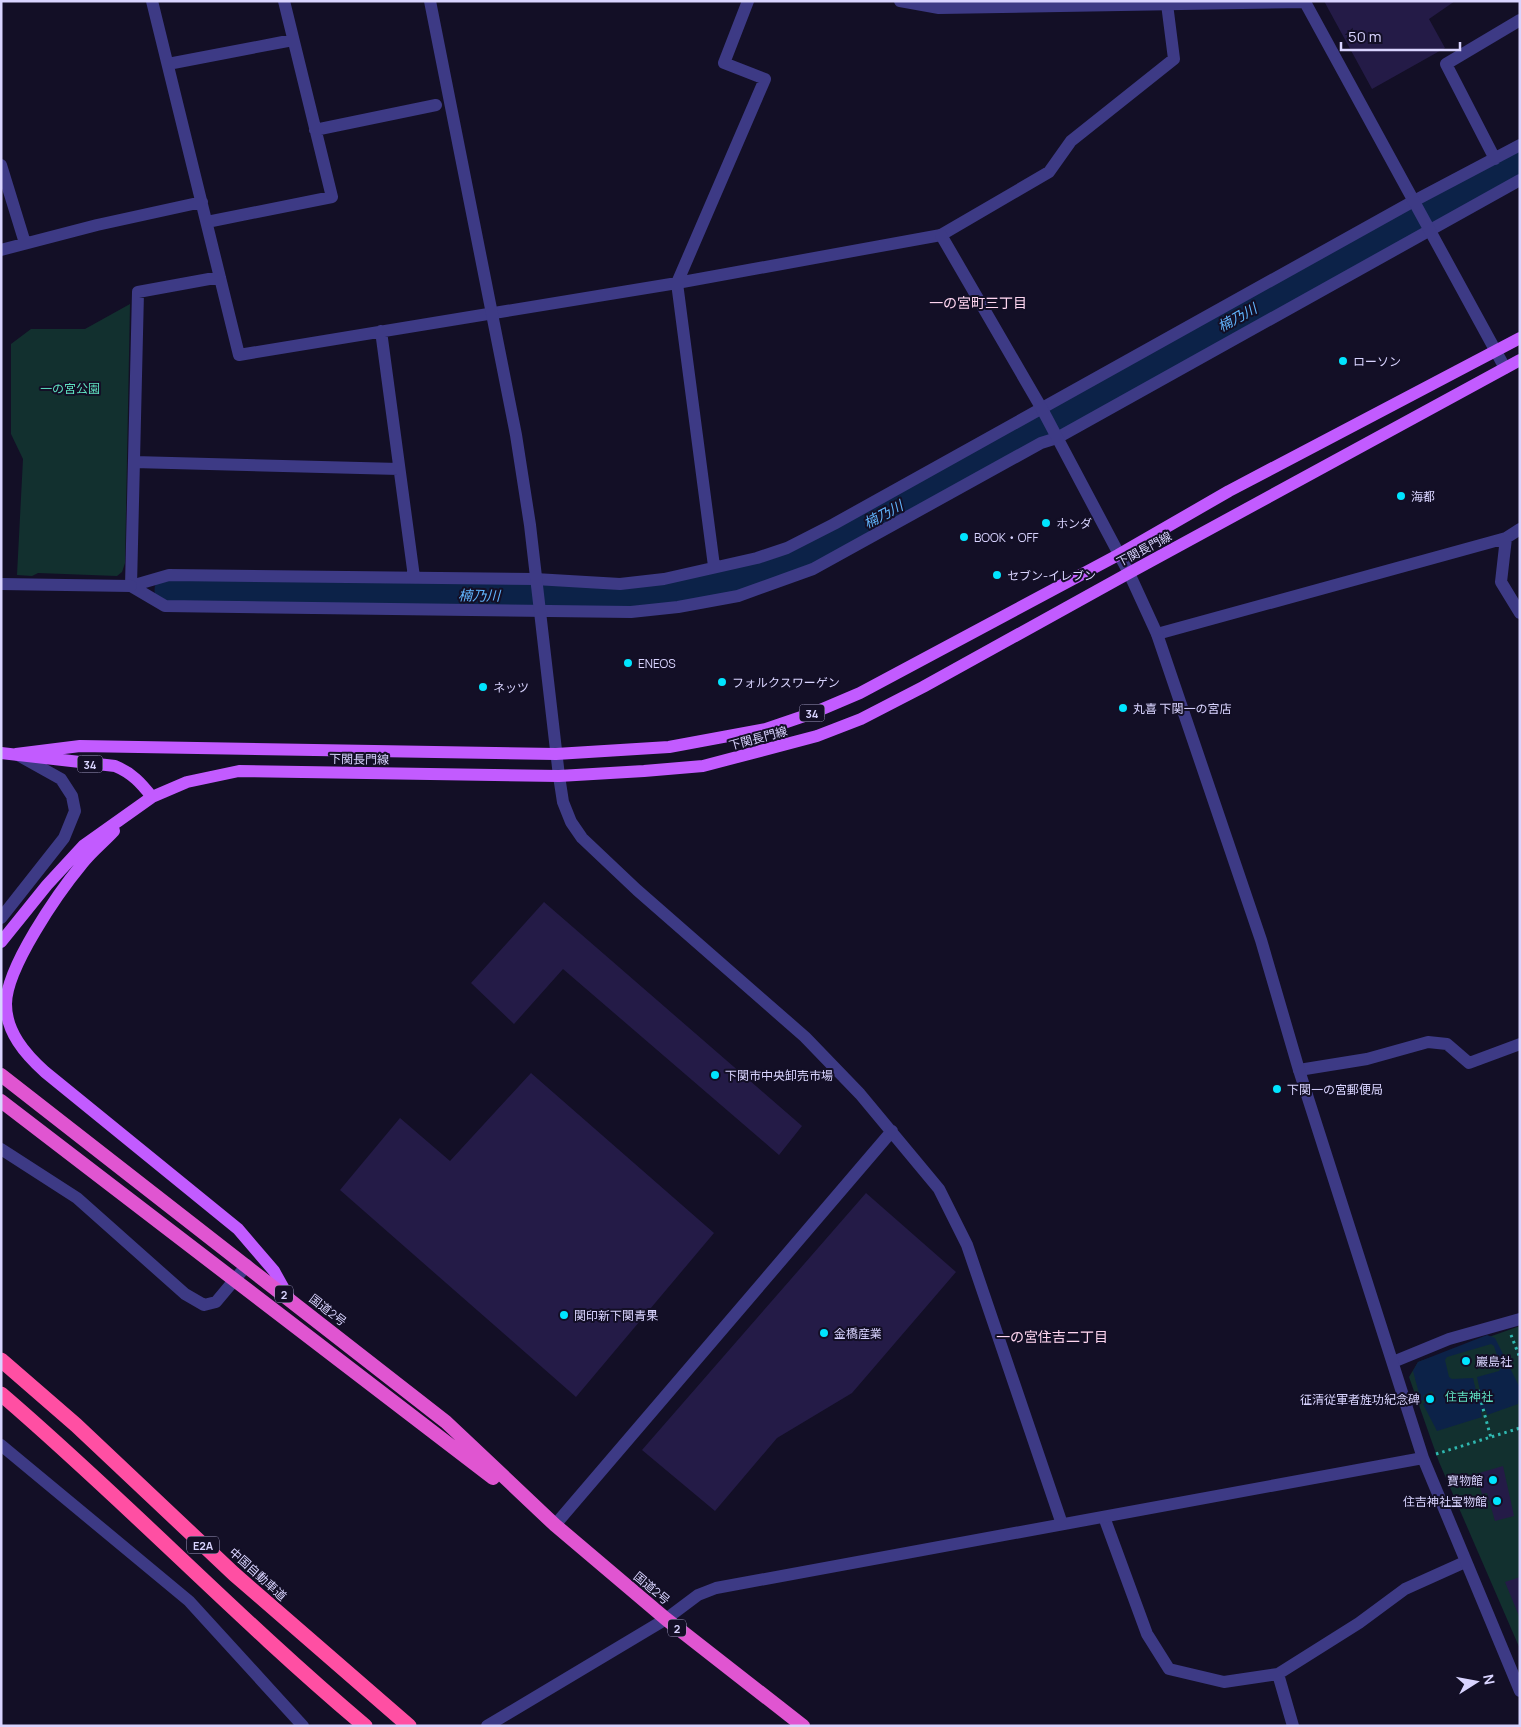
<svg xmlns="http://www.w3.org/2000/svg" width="1521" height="1727" font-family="Manrope,'Noto Sans JP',sans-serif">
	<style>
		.green { fill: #12302f }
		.water { fill: #0c2248; fill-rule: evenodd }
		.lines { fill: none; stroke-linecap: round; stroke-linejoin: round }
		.river { stroke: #0c2248; stroke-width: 29 }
		.building { fill: #241b47 }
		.path { stroke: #2fb8b0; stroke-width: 3; stroke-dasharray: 2.5 4; stroke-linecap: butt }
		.minor { stroke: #3d3a85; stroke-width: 12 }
		.tertiary { stroke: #3d3a85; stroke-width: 12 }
		.primary { stroke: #c25bff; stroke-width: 12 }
		.trunk { stroke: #e055d1; stroke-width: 14 }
		.motorway { stroke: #ff4fa3; stroke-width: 15 }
		.poi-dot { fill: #00e5ff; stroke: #130f26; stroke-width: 2 }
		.labels { text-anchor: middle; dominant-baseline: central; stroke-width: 4; stroke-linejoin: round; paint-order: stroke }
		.shield { fill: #130f26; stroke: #9e99be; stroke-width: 1 }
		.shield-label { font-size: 11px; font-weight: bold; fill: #d9d4ff }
		.poi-label { font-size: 12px; fill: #d9d4ff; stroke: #130f26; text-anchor: start }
		.park-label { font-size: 12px; fill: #5fe0c0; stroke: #130f26 }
		.street-label { font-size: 12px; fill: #d9d4ff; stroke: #130f26 }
		.neighbourhood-label { font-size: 14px; fill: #ffd6f0; stroke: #130f26 }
		.water-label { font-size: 14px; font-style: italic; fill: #62b6ff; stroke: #130f26 }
	</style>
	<rect width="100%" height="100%" fill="#130f26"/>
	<path class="green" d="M130 304 125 563 122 572 117 576 38 573 32 576 17 575 23 459 11 434V344L31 329H85Z
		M1520 1326V1649L1439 1462 1409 1377 1418 1362Z"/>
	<path class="water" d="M1487 1335 1495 1338 1520 1388 1518 1404 1487 1415 1486 1410 1481 1412 1482 1417 1437 1431 1423 1404 1426 1402 1428 1405 1437 1401 1432 1391 1423 1396 1425 1399 1421 1401 1413 1371 1418 1362ZM1491 1344 1494 1346 1501 1368 1499 1371 1477 1377 1480 1391H1476L1473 1378 1452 1379 1449 1377 1445 1360 1447 1357Z"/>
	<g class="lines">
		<path class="river" d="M169 590 630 597 670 593 733 580 809 554 1520 159"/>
	</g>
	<path class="building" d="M1324 1H1455L1429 19 1445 48 1372 89Z
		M544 902 802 1126 779 1155 563 969 514 1024 471 983Z
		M531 1073 714 1233 576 1397 340 1190 400 1118 450 1161Z
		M866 1193 956 1272 852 1393 777 1438 715 1511 642 1450Z
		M1503 1466 1514 1516 1495 1521 1487 1493 1482 1494 1476 1474Z
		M1520 1577V1616H1519L1505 1582Z"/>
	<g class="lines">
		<path class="path" d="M1511 1335 1520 1358
			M1478 1390 1491 1438
			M1436 1454 1520 1428"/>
		<path class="minor" d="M152 1 239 355 677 283 941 235 1049 172 1071 141 1174 59 1167 4
			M168 64 293 40
			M315 130 436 105
			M1495 159 1446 64 1520 20
			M1 165 25 243
			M207 222 332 197 284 1
			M1 250 97 225 202 202
			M381 331 414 577
			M134 462 399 469
			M1506 538 1501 582 1520 613
			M714 566 677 283 765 79 724 63 748 1
			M131 586 165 606 631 612 678 607 738 596 813 569 1041 443 1057 438 1520 180
			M131 586 169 575 535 579 620 584 664 579 757 558 787 548 834 524 1412 202 1520 145
			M131 586 138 292 220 277
			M1157 634 1506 538 1520 529
			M1 918 64 838 75 811 72 796 61 779 18 755
			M1299 1070 1367 1059 1428 1042 1447 1044 1469 1063 1520 1044
			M1 1149 77 1198 185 1294 204 1305 216 1302 247 1265
			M1393 1362 1449 1339 1520 1319
			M1 1445 189 1601 303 1726
			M1104 1517 1147 1634 1169 1669 1224 1682 1278 1674 1359 1623 1405 1589 1465 1562
			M1278 1674 1293 1726
			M487 1726 666 1619"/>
		<path class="tertiary" d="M430 1 516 435 530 525 559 776 563 802 571 822 582 838 637 890 805 1037 860 1094 939 1189 967 1245 1062 1524
			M900 1 939 8 1305 2 1505 368
			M941 235 1042 409 1129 573 1157 634 1261 940 1299 1070 1423 1458 1520 1691
			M1 584 131 586
			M555 1525 892 1131
			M666 1619 698 1595 716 1588 1423 1458"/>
		<path class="primary" d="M1 753 115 766C132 773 141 783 152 797
			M16 754 80 746 556 754 669 747 766 729 813 713 860 693 1118 555 1229 491 1520 338
			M114 831C104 842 91 852 82 864 58 893 6 968 6 1004 6 1032 25 1054 45 1072L238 1229 274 1271 289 1298
			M1 942 47 885 83 846 152 797 187 782 239 771 559 776 644 771 703 766 817 736 861 719 923 687 1129 573 1520 360"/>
		<path class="trunk" d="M1 1075 446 1422 555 1525 666 1619 803 1726
			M1 1101 493 1478"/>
		<path class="motorway" d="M1 1360 76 1425 234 1574 409 1726
			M1 1394C126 1501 239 1620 365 1726"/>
	</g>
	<g class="poi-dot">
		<circle cx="1343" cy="361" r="5"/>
		<circle cx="1401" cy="496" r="5"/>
		<circle cx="1046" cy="523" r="5"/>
		<circle cx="964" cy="537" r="5"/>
		<circle cx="997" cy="575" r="5"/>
		<circle cx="628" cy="663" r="5"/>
		<circle cx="722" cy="682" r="5"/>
		<circle cx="483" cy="687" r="5"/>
		<circle cx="1123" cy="708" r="5"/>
		<circle cx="715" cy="1075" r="5"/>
		<circle cx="1277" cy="1089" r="5"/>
		<circle cx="564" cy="1315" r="5"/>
		<circle cx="824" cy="1333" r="5"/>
		<circle cx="1466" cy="1361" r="5"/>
		<circle cx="1430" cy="1399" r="5"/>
		<circle cx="1493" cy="1480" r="5"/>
		<circle cx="1497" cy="1501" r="5"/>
	</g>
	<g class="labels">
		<g class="shield">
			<rect x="799.5" y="704.5" width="25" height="17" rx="4"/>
			<rect x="77.5" y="755.5" width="25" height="17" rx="4"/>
			<rect x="275" y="1285.5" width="18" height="17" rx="4"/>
			<rect x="187" y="1536.5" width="32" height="17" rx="4"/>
			<rect x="668" y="1619.5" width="18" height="17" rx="4"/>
		</g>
		<g class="shield-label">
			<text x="812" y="713">34</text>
			<text x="90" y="764">34</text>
			<text x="284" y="1294">2</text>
			<text x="203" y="1545">E2A</text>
			<text x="677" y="1628">2</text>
		</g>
		<g class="poi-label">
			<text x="1353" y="361">ローソン</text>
			<text x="1411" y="496">海都</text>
			<text x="1056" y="523">ホンダ</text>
			<text x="974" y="537">BOOK・OFF</text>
			<text x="1007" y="575">セブン-イレブン</text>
			<text x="638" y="663">ENEOS</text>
			<text x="732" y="682">フォルクスワーゲン</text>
			<text x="493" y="687">ネッツ</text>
			<text x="1133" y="708">丸喜 下関一の宮店</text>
			<text x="725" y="1075">下関市中央卸売市場</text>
			<text x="1287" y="1089">下関一の宮郵便局</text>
			<text x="574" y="1315">関印新下関青果</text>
			<text x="834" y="1333">金橋産業</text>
			<text x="1476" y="1361">巖島社</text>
			<text x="1420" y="1399" text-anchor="end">征清従軍者旌功紀念碑</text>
			<text x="1483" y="1480" text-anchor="end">寶物館</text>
			<text x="1487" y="1501" text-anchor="end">住吉神社宝物館</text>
		</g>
		<g class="park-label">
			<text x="70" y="388">一の宮公園</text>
			<text x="1469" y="1396">住吉神社</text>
		</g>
		<g class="street-label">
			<text transform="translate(1144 549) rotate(-28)">下関長門線</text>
			<text transform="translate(758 738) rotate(-15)">下関長門線</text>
			<text transform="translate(359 759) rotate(1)">下関長門線</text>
			<text transform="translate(328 1310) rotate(38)">国道2号</text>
			<text transform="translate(258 1574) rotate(42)">中国自動車道</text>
			<text transform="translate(652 1588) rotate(40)">国道2号</text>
		</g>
		<g class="neighbourhood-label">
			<text x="978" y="302">一の宮町三丁目</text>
			<text x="1052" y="1336">一の宮住吉二丁目</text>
		</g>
		<g class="water-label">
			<text transform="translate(1237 317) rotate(-29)">楠乃川</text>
			<text transform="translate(883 514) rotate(-28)">楠乃川</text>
			<text transform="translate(479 595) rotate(1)">楠乃川</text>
		</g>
	</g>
	<rect width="1521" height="1727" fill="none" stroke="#d9d4ff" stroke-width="5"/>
	<g transform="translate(1476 1682) rotate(79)" stroke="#130f26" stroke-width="4" paint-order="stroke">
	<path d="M0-4L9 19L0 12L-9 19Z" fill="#d9d4ff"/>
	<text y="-8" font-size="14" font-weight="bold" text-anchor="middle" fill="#d9d4ff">N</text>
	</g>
	<path d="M1341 42v8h119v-8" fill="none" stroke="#d9d4ff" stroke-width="2.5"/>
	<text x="1348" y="42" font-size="15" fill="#d9d4ff" stroke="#130f26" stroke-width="4" paint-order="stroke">50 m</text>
</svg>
